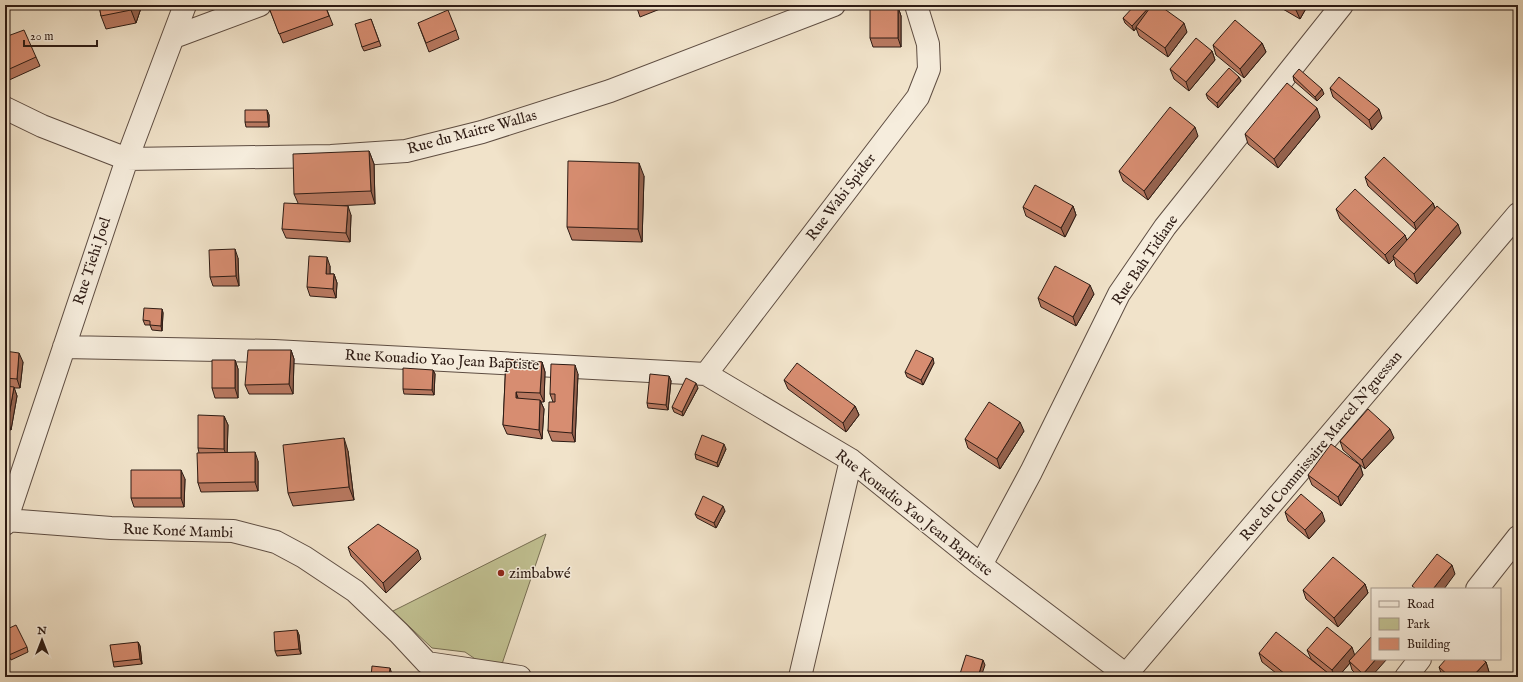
<svg xmlns="http://www.w3.org/2000/svg" width="1523" height="682" font-family="'IM FELL English',serif">
	<style>
		.green { fill: #c1c192; stroke: #776e53 }
		.lines { fill: none; stroke-linecap: round; stroke-linejoin: round }
		.minor-casing { stroke: #5e4d42; stroke-width: 24 }
		.minor { stroke: #f6eddd; stroke-width: 22 }
		.wall { fill: #b97961; stroke: #2d1b14 }
		.shaded-wall { fill: #96634f; stroke: #2d1b14 }
		.building { fill: #d78d71; stroke: #2d1b14 }
		.poi-dot { fill: #8f2418; stroke: #f6eddd; stroke-width: 1.5 }
		.labels { text-anchor: middle; dominant-baseline: central; stroke-width: 3; stroke-linejoin: round; paint-order: stroke }
		.street-label { font-size: 15px; fill: #2d1b14; stroke: #f6eddd }
		.poi-label { font-size: 15px; fill: #2d1b14; stroke: #f6eddd; text-anchor: start }
	</style>
	<rect width="100%" height="100%" fill="#f1e3ca"/>
	<filter id="stains"><feTurbulence type="fractalNoise" baseFrequency=".005" numOctaves="4"/><feColorMatrix values="0 0 0 0 .2 0 0 0 0 .09 0 0 0 0 .02 0 0 0 .5 -.17"/></filter>
	<radialGradient id="worn" r=".72"><stop offset=".6" stop-color="#630" stop-opacity="0"/><stop offset="1" stop-color="#630" stop-opacity=".3"/></radialGradient>
	<path class="green" d="M546 534 502 664 496 673 465 652 432 648 393 611Z"/>
	<g class="lines">
		<defs>
			<path id="minor" d="M174 37 260 5
				M5 108 42 126 127 159 331 156 406 151 482 132 610 91 834 5
				M64 347 274 351 706 374 851 460 981 565 1129 677
				M706 374 918 97 929 69 928 44 916 5
				M6 520 111 528 233 531 276 542 304 557 355 591 399 633 427 663 520 677
				M5 524 127 159 185 5
				M981 565 1031 472 1119 294 1165 227 1342 5
				M1477 589 1518 537
				M800 677 851 460
				M1124 677 1518 214
				M1406 677 1420 659"/>
		</defs>
		<use href="#minor" class="minor-casing"/>
		<use href="#minor" class="minor"/>
	</g>
	<path class="wall" d="M99 5H142L136 23 106 29 101 16Z
		M268 5H325L333 25 283 43Z
		M636 5H670L640 17Z
		M1276 5H1308L1300 19Z
		M898 7 901 16V47H873L870 38Z
		M1123 18 1187 32 1168 57 1139 36 1136 28 1134 31 1125 23Z
		M371 19 381 46 364 51 362 47Z
		M418 23 456 30 459 39 429 52Z
		M5 37 36 57 40 66 7 81 5 76Z
		M1262 43 1266 52 1244 78 1216 55 1213 45Z
		M1212 51 1215 60 1189 91 1174 79 1170 69Z
		M1293 76 1324 94 1317 101 1294 81Z
		M1239 77 1241 81 1218 108 1208 99 1206 94Z
		M1330 88 1382 118 1372 130 1333 97Z
		M267 110 269 115V127H246L245 122Z
		M1320 117 1278 168 1248 144 1245 134Z
		M1198 136 1148 200 1123 181 1119 171Z
		M369 151 374 164 375 204 335 206 351 215 350 242 286 238 282 229 298 203 294 194Z
		M644 176 642 242 572 240 567 227Z
		M1365 177 1433 203 1435 208 1461 233 1417 284 1396 266 1394 259 1389 264 1340 219 1336 209 1405 235 1407 241 1416 230 1368 186Z
		M1073 206 1076 215 1065 237 1026 216 1023 207Z
		M238 258 239 286H213L210 277Z
		M330 266V274H334L337 283 336 298 310 296 307 287Z
		M1094 294 1076 326 1041 307 1038 298Z
		M162 309 163 313 162 331 152 330 150 325H145L143 320Z
		M291 350 294 359 293 394H249L245 385Z
		M5 351 23 362 20 388H14L17 396 11 430 5 429Z
		M506 359 542 362 545 372 544 402H541L544 409 542 439 507 434 503 425Z
		M235 360 238 369V398H215L212 388Z
		M934 363 923 385 907 377 905 372Z
		M433 370 435 374 434 395 404 394 403 389Z
		M578 374 575 442 552 441 548 431 553 402 550 394Z
		M669 376 671 381 668 410 648 408 647 403Z
		M784 380 855 406 859 415 846 432 788 389Z
		M698 388 683 416 674 412 672 407Z
		M224 416 228 425 227 453 258 461V491L201 492 198 483 199 453 198 448Z
		M1024 431 1000 469 968 448 965 439Z
		M1394 438 1365 469 1343 450 1340 441Z
		M726 449 718 467 696 459 695 454Z
		M348 451 354 500 293 506 288 493Z
		M1360 465 1363 475 1341 506 1312 485 1308 475Z
		M185 479 184 507H134L131 498Z
		M725 511 716 528 697 518 695 514Z
		M1285 512 1325 521 1309 539 1288 521Z
		M348 547 421 559 386 593 351 556Z
		M1365 584 1368 593 1338 627 1306 599 1303 590Z
		M5 630 27 647 28 652 11 660 5 647Z
		M297 630 299 635 301 654 277 656 275 651Z
		M138 642 140 646 142 664 114 667 113 662Z
		M1307 650 1355 655 1371 677H1359L1352 670 1350 663 1338 677H1333L1328 674 1330 677H1281L1262 662 1259 653 1324 670 1311 659Z
		M1486 662 1489 672 1484 677H1443L1442 676 1439 667Z"/>
	<path class="shaded-wall" d="M133 5H142L136 23 131 10Z
		M1151 5H1157L1136 27V28L1134 31 1132 26Z
		M1299 5H1308L1300 19 1296 10Z
		M898 7 901 16V47L898 38Z
		M1184 23 1187 32 1168 57 1165 48Z
		M1262 43 1266 52 1244 78 1240 69Z
		M1212 51 1215 60 1189 91 1186 82Z
		M1239 77 1241 81 1218 108 1217 103Z
		M1322 89 1324 94 1317 101 1315 97Z
		M1317 108 1320 117 1278 168 1274 159Z
		M1379 109 1382 118 1372 130 1369 120Z
		M267 110 269 115V127L268 122Z
		M1195 127 1198 136 1148 200 1144 191Z
		M369 151 374 164 375 204 371 191Z
		M639 163 644 176 642 242 638 229Z
		M1433 203 1436 212 1417 232 1414 223Z
		M348 206 351 215 350 242 346 233Z
		M1073 206 1076 215 1065 237 1061 228Z
		M1458 224 1461 233 1417 284 1414 274Z
		M1405 235 1408 244 1393 256 1394 259 1389 264 1385 255Z
		M235 249 238 258 239 286 236 276Z
		M327 257 330 266V283L326 274Z
		M334 274 337 283 336 298 333 289Z
		M1090 285 1094 294 1076 326 1073 317Z
		M162 309 163 313 162 331 161 326Z
		M291 350 294 359 293 394 289 384Z
		M19 353 23 362 20 388 17 379Z
		M933 358 934 363 923 385 921 380Z
		M235 360 238 369V398L235 388Z
		M542 362 545 372 544 402 540 393Z
		M575 365 578 374 575 442 572 433Z
		M433 370 435 374 434 395 432 390Z
		M669 376 671 381 668 410 666 405Z
		M696 383 698 388 683 416 682 412Z
		M14 387 17 396 11 430 8 421Z
		M516 392 519 401 516 398Z
		M540 400 544 409 542 439 539 430Z
		M855 406 859 415 846 432 843 423Z
		M224 416 228 425 227 458 224 449Z
		M1020 422 1024 431 1000 469 997 459Z
		M1390 429 1394 438 1365 469 1362 460Z
		M344 438 348 451 354 500 349 487Z
		M724 444 726 449 718 467 717 463Z
		M255 452 258 461V491L255 482Z
		M1360 465 1363 475 1341 506 1338 497Z
		M181 470 185 479 184 507 181 498Z
		M723 506 725 511 716 528 714 523Z
		M1322 512 1325 521 1309 539 1305 530Z
		M418 550 421 559 386 593 383 583Z
		M1452 565 1455 574 1444 589H1433Z
		M1365 584 1368 593 1338 627 1334 618Z
		M297 630 299 635 301 654 299 649Z
		M138 642 140 646 142 664 140 659Z
		M1352 647 1355 656 1349 661 1350 663 1338 677H1335L1332 670Z
		M1376 659H1387L1371 677H1364L1363 674Z
		M983 660 985 665 981 677H978Z
		M1486 662 1489 672 1484 677H1472Z
		M390 668 393 677H389Z
		M1328 673 1330 677H1325Z"/>
	<path class="building" d="M99 5H133L131 10 101 16Z
		M268 5H325L329 16 279 34Z
		M636 5H644L637 8Z
		M1135 5H1151L1132 26 1123 18Z
		M1152 5H1159L1184 23 1165 48 1136 27Z
		M1288 5H1299L1296 10Z
		M870 7H898V38H870Z
		M448 10 456 30 426 43 418 23Z
		M371 19 379 41 362 47 355 24Z
		M1235 20 1262 43 1240 69 1213 45Z
		M24 30 36 57 5 71V37Z
		M1196 38 1212 51 1186 82 1170 69Z
		M1229 68 1239 77 1217 103 1206 94Z
		M1299 69 1322 89 1315 97 1293 76Z
		M1339 77 1379 109 1369 120 1330 88Z
		M1287 83 1317 108 1274 159 1245 134Z
		M1170 107 1195 127 1144 191 1119 171Z
		M245 110H267L268 122H245Z
		M369 151 371 191 294 194 293 154Z
		M1384 157 1433 203 1414 223 1365 177Z
		M568 161 639 163 638 229 567 227Z
		M1035 185 1073 206 1061 228 1023 207Z
		M1355 189 1405 235 1385 255 1336 209Z
		M284 203 348 206 346 233 282 229Z
		M1437 206 1458 224 1414 274 1393 256Z
		M235 249 236 276 210 277 209 250Z
		M309 256 327 257 326 274H334L333 289 307 287Z
		M1055 266 1090 285 1073 317 1038 298Z
		M144 308 162 309 161 326 150 325V321L143 320Z
		M248 350H291L289 384 245 385Z
		M916 350 933 358 921 380 905 372Z
		M5 351 19 353 17 379 5 378Z
		M506 359 542 362 540 393 516 392V398L540 400 539 430 503 425Z
		M212 360H235V388H212Z
		M797 363 855 406 843 423 784 380Z
		M551 364 575 365 572 433 548 431 549 402H555V394H550Z
		M403 368 433 370 432 390 403 389Z
		M650 374 669 376 666 405 647 403Z
		M686 378 696 383 682 412 672 407Z
		M5 386 14 387 8 421 5 420Z
		M989 402 1020 422 997 459 965 439Z
		M1368 409 1390 429 1362 460 1340 441Z
		M198 415 224 416V449L198 448Z
		M702 435 724 444 717 463 695 454Z
		M344 438 349 487 288 493 283 445Z
		M1331 444 1360 465 1338 497 1308 475Z
		M255 452V482L198 483 197 453Z
		M131 470H181V498H131Z
		M1301 494 1322 512 1305 530 1285 512Z
		M703 496 723 506 714 523 695 514Z
		M378 524 418 550 383 583 348 547Z
		M1437 554 1452 565 1433 589H1416L1412 586Z
		M1333 557 1365 584 1334 618 1303 590Z
		M16 625 27 647 9 655 5 646V630Z
		M1327 627 1352 647 1332 670 1307 650Z
		M297 630 299 649 275 651 274 632Z
		M1276 632 1328 673 1325 677H1282L1285 674 1259 653Z
		M1372 636V659H1376L1363 674 1349 661Z
		M138 642 140 659 113 662 110 645Z
		M966 655 983 660 978 677H959Z
		M1446 659H1482L1486 662 1472 677H1450L1439 667Z
		M372 666 390 668 389 677H371Z"/>
	<circle class="poi-dot" cx="501" cy="573" r="4"/>
	<g class="labels">
		<g class="street-label">
			<text transform="translate(472 132) rotate(-15)">Rue du Maitre Wallas</text>
			<text transform="translate(841 197) rotate(-53)">Rue Wabi Spider</text>
			<text transform="translate(1145 260) rotate(-56)">Rue Bah Tidiane</text>
			<text transform="translate(92 261) rotate(-72)">Rue Tiehi Joel</text>
			<text transform="translate(442 360) rotate(3)">Rue Kouadio Yao Jean Baptiste</text>
			<text transform="translate(1321 446) rotate(-50)">Rue du Commissaire Marcel N'guessan</text>
			<text transform="translate(914 513) rotate(38)">Rue Kouadio Yao Jean Baptiste</text>
			<text transform="translate(178 531) rotate(2)">Rue Koné Mambi</text>
		</g>
		<g class="poi-label">
			<text x="509" y="573">zimbabwé</text>
		</g>
	</g>
	<rect width="1523" height="682" fill="none" stroke="#f1e3ca" stroke-width="20"/>
	<rect x="6" y="6" width="1511" height="670" fill="none" stroke="#2d1b14" stroke-width="2"/>
	<rect x="10" y="10" width="1503" height="662" fill="none" stroke="#2d1b14"/>
	<rect x="1371" y="588" width="130" height="72" fill="#f6eddd" stroke="#a6998d"/>
	<rect x="1379" y="601" width="20" height="6" fill="#f6eddd" stroke="#a6998d"/>
	<text x="1407" y="608" font-size="12" fill="#2d1b14">Road</text>
	<rect x="1379" y="618" width="20" height="12" fill="#c1c192" stroke="#a6998d"/>
	<text x="1407" y="628" font-size="12" fill="#2d1b14">Park</text>
	<rect x="1379" y="638" width="20" height="12" fill="#d78d71" stroke="#a6998d"/>
	<text x="1407" y="648" font-size="12" fill="#2d1b14">Building</text>
	<g transform="translate(42 640)" stroke="#f6eddd" stroke-width="3" paint-order="stroke">
	<path d="M0-3L7 15L0 10L-7 15Z" fill="#2d1b14"/>
	<text y="-6" font-size="11" font-weight="bold" text-anchor="middle" fill="#2d1b14">N</text>
	</g>
	<path d="M24 40v6h73v-6" fill="none" stroke="#2d1b14" stroke-width="2"/>
	<text x="30" y="40" font-size="12" fill="#2d1b14" stroke="#f6eddd" stroke-width="3" paint-order="stroke">20 m</text>
	<rect width="100%" height="100%" filter="url(#stains)"/>
	<rect width="100%" height="100%" fill="url(#worn)"/>
</svg>
